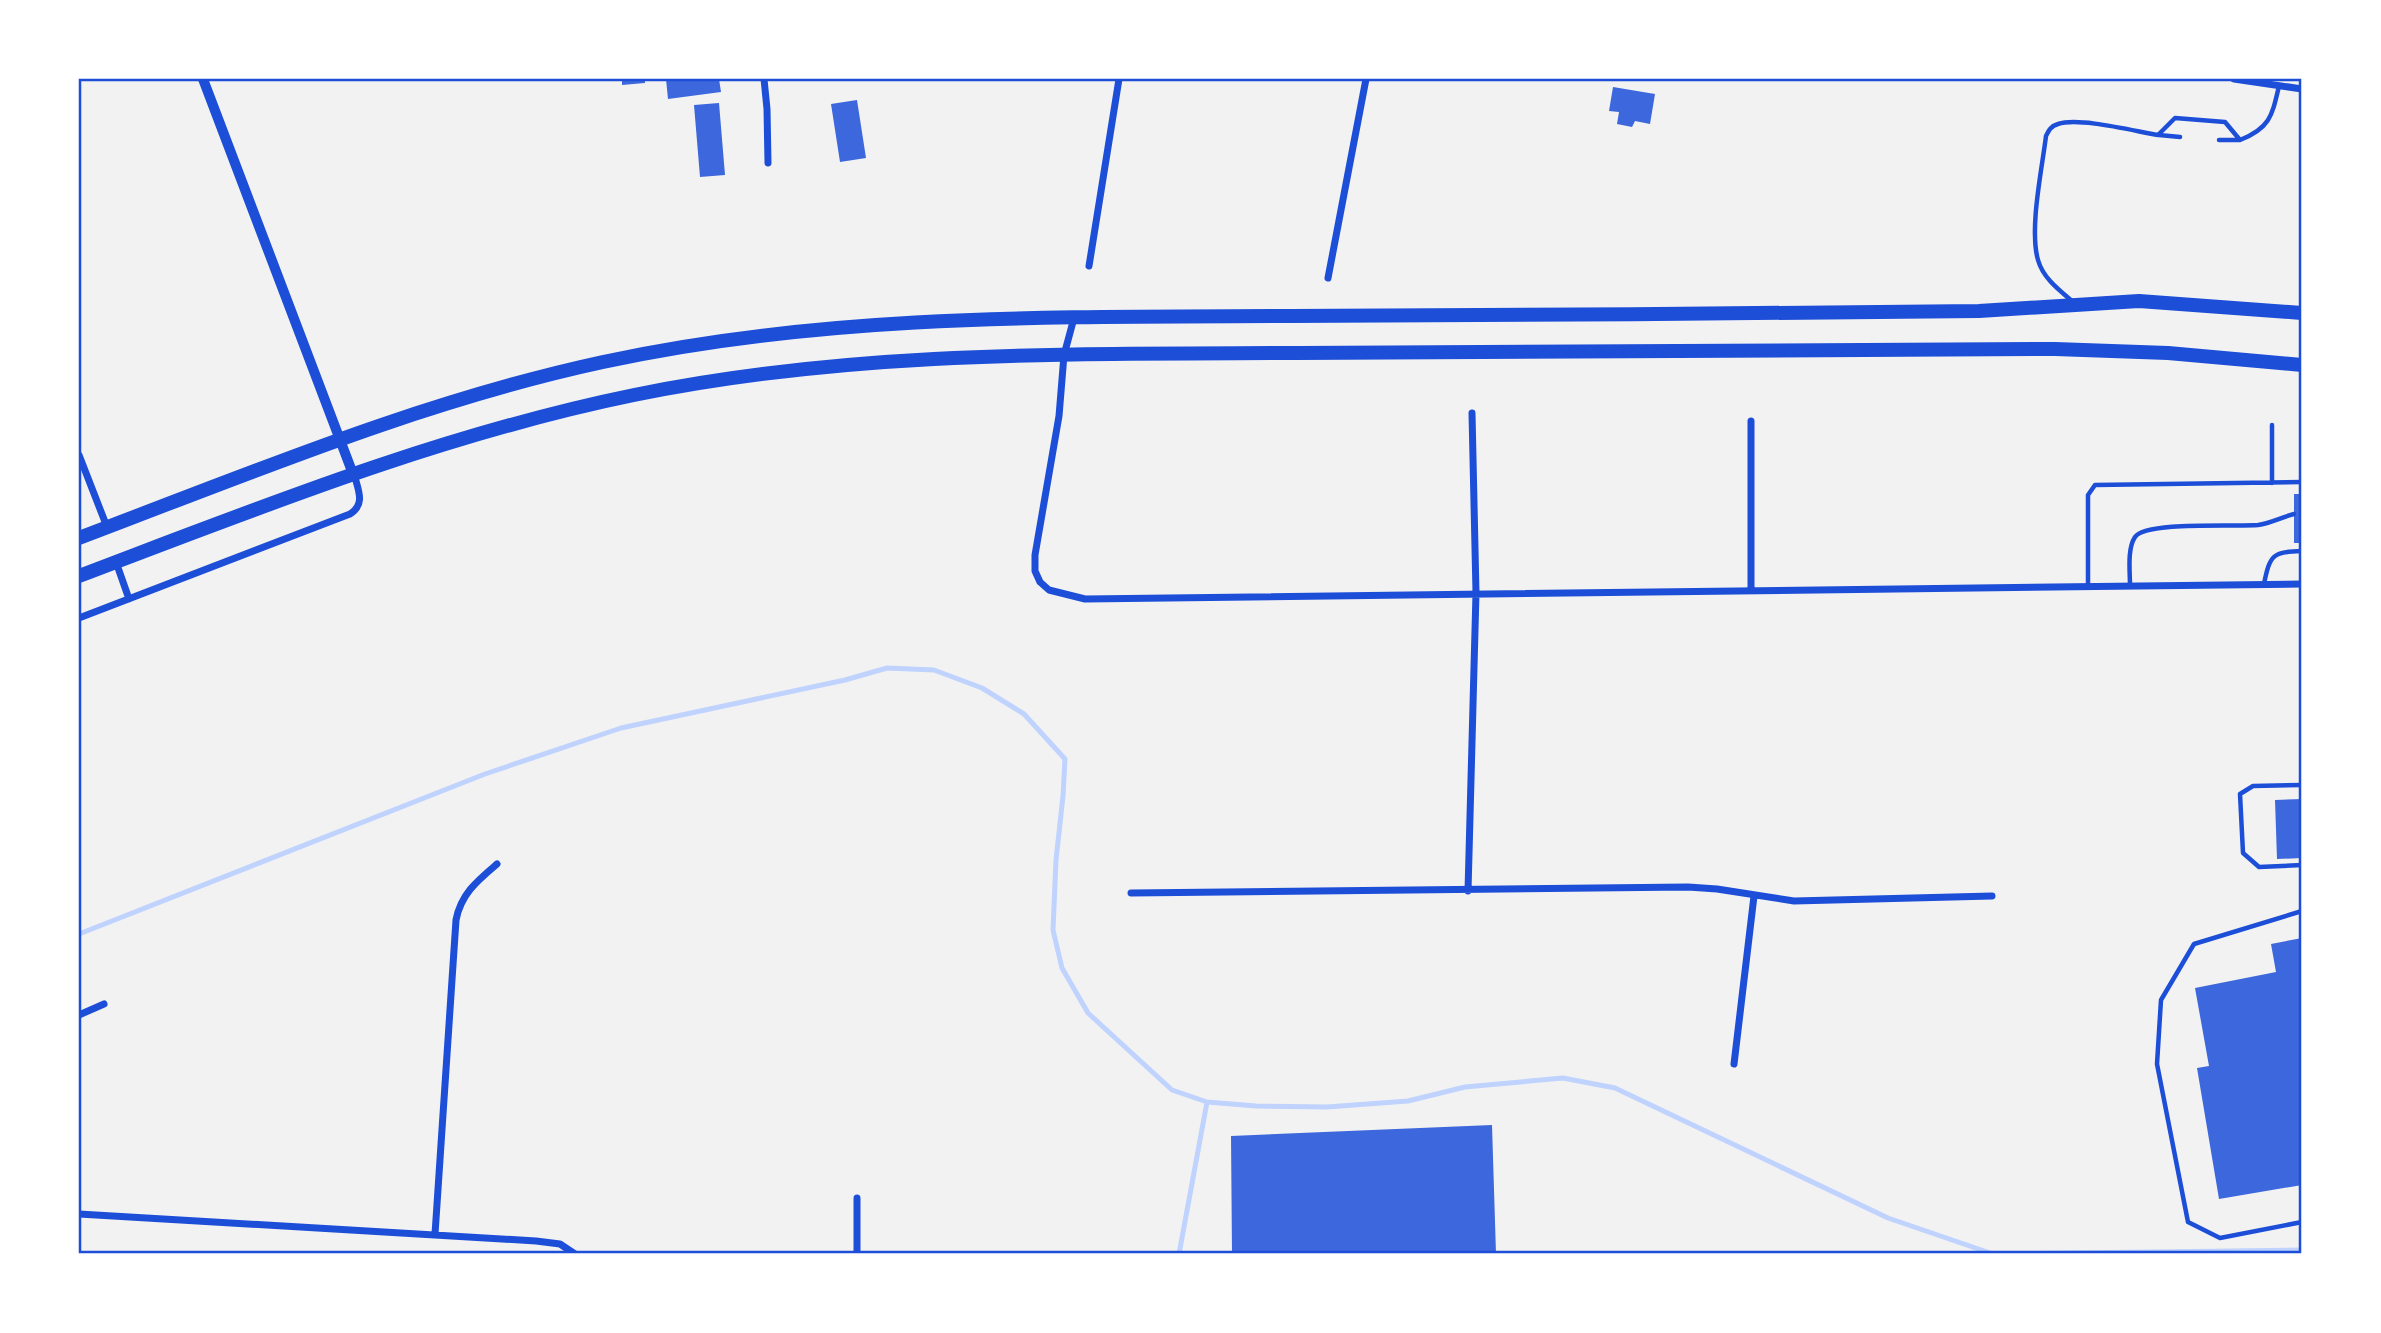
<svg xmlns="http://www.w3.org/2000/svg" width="2381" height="1333" font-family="Spectral,serif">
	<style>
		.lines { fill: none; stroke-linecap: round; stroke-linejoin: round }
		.stream { stroke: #bfd3fe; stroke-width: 5 }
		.building { fill: #3d67dc }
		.service { stroke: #1d4ed8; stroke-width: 4.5 }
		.minor { stroke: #1d4ed8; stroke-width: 7 }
		.tertiary { stroke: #1d4ed8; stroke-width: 10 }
		.primary { stroke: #1d4ed8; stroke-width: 14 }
		.neatline { fill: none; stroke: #1d4ed8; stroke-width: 2.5 }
	</style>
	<rect width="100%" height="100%" fill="#f2f2f2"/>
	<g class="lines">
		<path class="stream" d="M79 934 485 774 621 728 845 680 887 668 934 670 982 688 1024 714 1065 759 1063 796 1056 860 1053 930 1062 968 1088 1013 1172 1090 1207 1102 1256 1106 1327 1107 1408 1101 1465 1087 1563 1078 1615 1088 1888 1218 1993 1254 2302 1250
			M1179 1254 1207 1102"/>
	</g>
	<path class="building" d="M622 79H645V83L622 85Z
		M666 79H719L721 92 668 99Z
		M1613 87 1655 94 1650 124 1635 121 1632 127 1617 124 1619 112 1609 111Z
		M857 100 866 158 840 162 831 104Z
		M719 103 725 175 700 177 694 105Z
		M2294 494H2302V543H2294Z
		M2302 799V858L2277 859 2275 800Z
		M2302 938V1185L2219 1199 2197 1068 2209 1066 2195 988 2276 972 2271 944Z
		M1492 1125 1496 1254H1232L1231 1136Z"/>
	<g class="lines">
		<path class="service" d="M2159 135 2180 137
			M2219 140H2239
			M2072 301C2059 290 2043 278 2038 260 2029 229 2042 169 2046 136 2049 130 2051 126 2058 124 2079 117 2134 131 2158 135L2175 118 2225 122 2240 140C2270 128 2272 116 2279 86
			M2272 483V425
			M2264 584C2270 554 2273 552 2302 551
			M2130 585C2130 572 2127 549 2135 537 2146 521 2236 527 2258 525 2271 523 2282 517 2294 514
			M2088 586V495L2095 485 2302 482
			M2302 785 2253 786 2240 794 2243 853 2259 867 2302 865
			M2302 911 2194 944 2161 1000 2157 1064 2188 1222 2220 1238 2302 1222"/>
		<path class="minor" d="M764 79 767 109 768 163
			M2234 79 2302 89
			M1089 266 1119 79
			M1328 278 1366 79
			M1074 318 1064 355 1059 416 1035 555V571L1040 582 1049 590 1085 599 2302 584
			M79 455 107 527
			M116 562 129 599
			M1751 591V421
			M79 618 350 514C366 504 358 490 354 474
			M1468 891 1476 593 1472 413
			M1131 893 1688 887 1717 889 1794 901 1992 896
			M79 1015 104 1004
			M1734 1064 1754 896
			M79 1214 536 1241 560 1244 575 1254
			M435 1234 456 920C461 894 477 881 497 864
			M857 1254V1198"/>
		<path class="tertiary" d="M203 79 353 474"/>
		<path class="primary" d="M79 538C251 473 422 401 603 362 829 313 1060 317 1290 316 1520 315 1749 314 1979 311L2139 301 2302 313
			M79 576C261 507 443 434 634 395 853 350 1076 354 1298 353 1550 352 1802 351 2055 349L2168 353 2302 365"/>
	</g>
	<rect width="2381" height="1333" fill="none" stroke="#ffffff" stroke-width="161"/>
	<rect x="80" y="80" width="2220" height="1172" class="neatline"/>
</svg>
